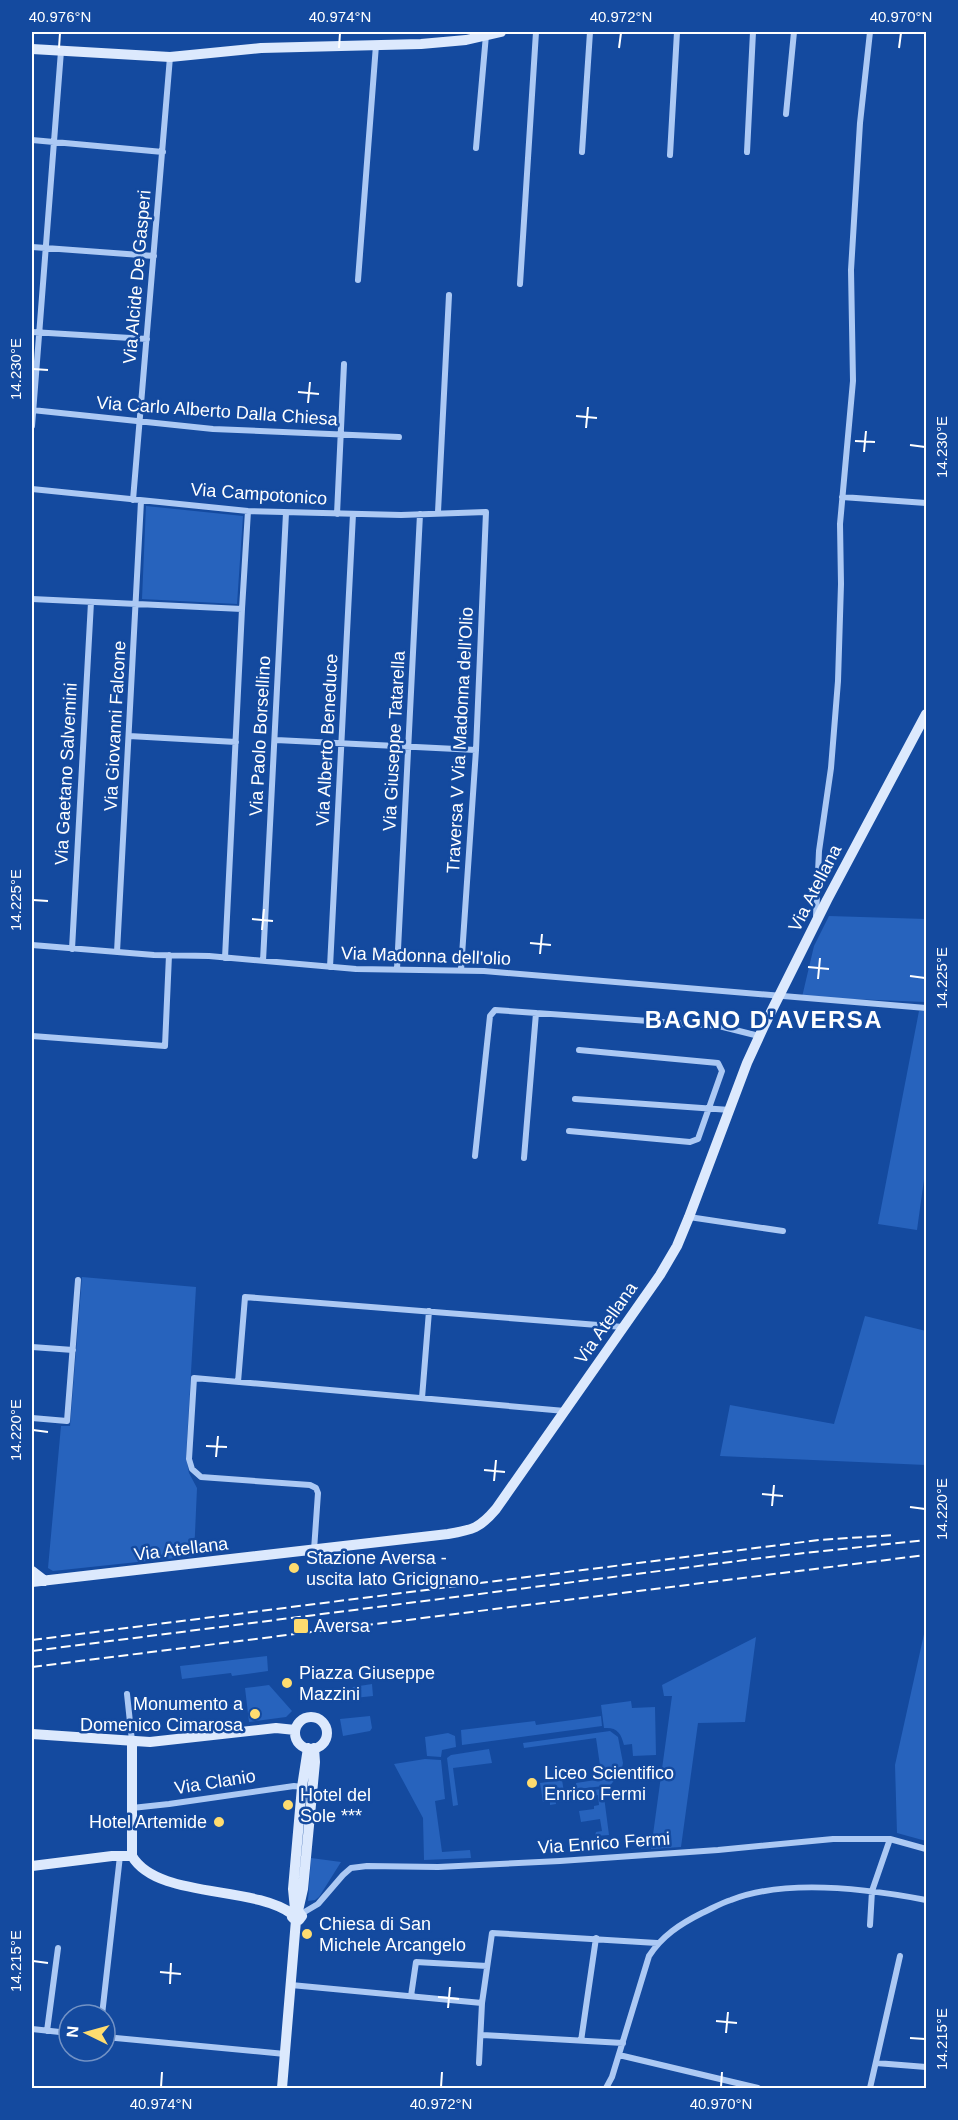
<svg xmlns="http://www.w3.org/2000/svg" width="958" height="2120" font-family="Helvetica,sans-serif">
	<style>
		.green { fill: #2763bd }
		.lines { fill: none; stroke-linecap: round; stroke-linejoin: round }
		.street { stroke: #acc9f4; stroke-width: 6 }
		.secondary { stroke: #dce9fd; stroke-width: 10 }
		.rail { stroke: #fff; stroke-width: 2; stroke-dasharray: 10 4.5; stroke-linecap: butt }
		.ticks { fill: none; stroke: #fff; stroke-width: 2 }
		.poi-dot { fill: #ffdc6f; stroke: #144a9f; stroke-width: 2 }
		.labels { text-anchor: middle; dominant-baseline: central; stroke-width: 5; stroke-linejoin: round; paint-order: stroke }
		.street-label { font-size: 18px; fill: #fff; stroke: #144a9f }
		.poi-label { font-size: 18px; fill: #fff; stroke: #144a9f; text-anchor: start }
		.district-label { font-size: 24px; font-weight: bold; letter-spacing: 1.5px; fill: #fff; stroke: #144a9f }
		.neatline { fill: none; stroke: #fff; stroke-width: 2 }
		.ticks-label { font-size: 15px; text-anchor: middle; fill: #fff }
	</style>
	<rect width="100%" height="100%" fill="#144a9f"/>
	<path class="green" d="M146 506 243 516 237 604 142 599Z
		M829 916 926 919V1002L802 997 814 946Z
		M919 1011H926V1165L917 1230 878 1224Z
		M82 1277 196 1287 186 1457 189 1473 197 1488 194 1556 53 1571 48 1568 61 1426H70Z
		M865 1316 926 1331V1465L720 1456 730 1405 834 1424Z
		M926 1625V1841L897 1833 895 1765Z
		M756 1637 745 1722 698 1723 681 1847 651 1849 672 1696H664L662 1685Z
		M267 1656 268 1671 232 1676 231 1673 182 1679 180 1666Z
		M372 1684 373 1696 345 1699 353 1687Z
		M269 1685 292 1711 286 1717 249 1722 245 1688Z
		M631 1701 632 1708 655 1707 656 1755 633 1756 632 1744 624 1745C621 1733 617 1727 604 1728L601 1705Z
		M370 1716 372 1728 370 1731 343 1736 340 1719Z
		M601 1716 602 1726 462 1745 461 1730 535 1721 536 1725Z
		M610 1731 618 1737 623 1763 621 1772 608 1788 604 1786 577 1789 576 1783 602 1779 596 1738 524 1748 523 1743Z
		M448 1733 455 1736 456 1747 442 1750 441 1757 427 1756 425 1737Z
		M489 1749 492 1763 453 1768 458 1805 453 1806 447 1758 451 1755Z
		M425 1759 441 1760 445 1799 435 1801 442 1852 470 1850 471 1858 424 1860 423 1818 394 1764Z
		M562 1780 564 1792 555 1793 556 1804 550 1805V1801L543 1802 540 1783Z
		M603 1789 609 1835 595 1836 596 1832 602 1831 600 1819 581 1822 579 1811 594 1809V1806L599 1805 598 1795 578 1798 577 1792Z
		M311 1858 341 1862 319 1897 315 1900 308 1901Z"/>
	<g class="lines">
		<path class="street" d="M786 114 794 32
			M32 140 163 152
			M476 148 486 35
			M582 152 590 32
			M747 152 753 32
			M670 155 677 32
			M32 247 154 256
			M358 280 376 45
			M520 284 536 32
			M32 332 147 339
			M32 410 213 429 399 437
			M32 426 61 51
			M32 489 248 511 401 515 486 512 476 750 461 970
			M842 497 926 503
			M133 500 170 57
			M438 512 449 295
			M337 514 344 364
			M32 599 242 609 248 511
			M129 736 236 742
			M276 740 476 750
			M816 916 819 851 831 768 838 681 841 584 840 524 853 381 851 270 860 123 870 32
			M32 945 154 955 209 956 356 969 484 971 926 1008
			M72 949 91 602
			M117 952 141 501
			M225 958 242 609
			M263 961 286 513
			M330 967 353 514
			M397 969 420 514
			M32 1036 165 1046 169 955
			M575 1099 730 1110
			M569 1131 690 1142 698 1139 722 1071 718 1063 579 1050
			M475 1156 490 1016 495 1010 719 1026 759 1036
			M524 1158 536 1013
			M689 1217 783 1231
			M32 1347 73 1350
			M238 1382 245 1297 623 1327
			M422 1398 429 1311
			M32 1418 67 1421 78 1280
			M314 1550 318 1493 316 1488 310 1485 201 1477 192 1469 189 1459 194 1378 565 1411
			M127 1694 132 1741
			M132 1808 169 1804 294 1786 302 1787
			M301 1914 318 1904 343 1875 351 1868 367 1866 438 1867 560 1861 718 1850 833 1839H890L926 1849
			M870 1925 872 1891 890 1839
			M291 1985 482 2003
			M411 1996 416 1962 487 1966
			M102 2015 120 1856
			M32 2029 69 2033
			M47 2031 58 1948
			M482 2035 623 2043
			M105 2037 285 2054
			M581 2041 596 1938
			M619 2055 758 2088
			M479 2063 482 2003 492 1933 657 1943
			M876 2063 926 2067
			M606 2088 612 2077 649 1956C662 1936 680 1924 702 1913 711 1909 721 1903 731 1900 787 1878 869 1889 926 1900
			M870 2088 900 1956"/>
		<path class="secondary" d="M32 49 170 57 261 48 421 44 466 40 501 32
			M32 1571 45 1581
			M32 1582 448 1534C473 1530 480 1528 496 1509L660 1275 677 1246 689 1217 747 1063 764 1026 827 900 926 714
			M295 1733a16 16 0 1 1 32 0a16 16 0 1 1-32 0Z
			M32 1734 150 1742 276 1728 295 1730
			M132 1741V1856C157 1899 253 1885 292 1914
			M32 1866 112 1856H132
			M295 1909 293 1889 302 1787 308 1748
			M295 1911 292 1917 294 1919 299 1920 302 1916 298 1911 303 1889 315 1762 314 1748
			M282 2088 296 1920"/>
		<path class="rail" d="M32 1640 819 1540 895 1535
			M32 1651 777 1556 926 1540
			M32 1667 926 1555"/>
	</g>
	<path class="ticks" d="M59 48 60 33M339 48 340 33M619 48 621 33M899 48 901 33M33 369 48 370M298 392 319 394M308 403 310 382M576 416 597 418M586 428 588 407M855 441 875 442M910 445 925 447M864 452 866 431M33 900 48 901M252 919 273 921M262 930 264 909M530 943 551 945M540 954 542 934M808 967 829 969M910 976 925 978M818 979 820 958M33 1430 48 1432M206 1446 227 1447M216 1457 218 1436M484 1470 505 1472M494 1481 496 1460M762 1494 783 1496M772 1506 774 1485M910 1507 925 1509M33 1961 48 1963M160 1972 181 1974M170 1984 171 1963M438 1997 459 1999M448 2008 450 1987M716 2021 737 2023M726 2033 728 2012M910 2038 925 2039M161 2087 162 2072M441 2087 442 2072M721 2087 722 2072"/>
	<g class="poi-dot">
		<circle cx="294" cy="1568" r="6"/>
		<rect x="293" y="1618" width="16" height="16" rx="3"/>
		<circle cx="287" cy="1683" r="6"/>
		<circle cx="255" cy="1714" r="6"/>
		<circle cx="532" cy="1783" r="6"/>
		<circle cx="288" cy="1805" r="6"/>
		<circle cx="219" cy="1822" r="6"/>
		<circle cx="307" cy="1934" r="6"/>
	</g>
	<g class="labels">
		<g class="street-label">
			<text transform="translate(137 277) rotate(-85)">Via Alcide De Gasperi</text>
			<text transform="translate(217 411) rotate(4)">Via Carlo Alberto Dalla Chiesa</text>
			<text transform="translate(259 494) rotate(4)">Via Campotonico</text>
			<text transform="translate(115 726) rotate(-87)">Via Giovanni Falcone</text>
			<text transform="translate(260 736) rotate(-87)">Via Paolo Borsellino</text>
			<text transform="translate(327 740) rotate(-87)">Via Alberto Beneduce</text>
			<text transform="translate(460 740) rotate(-87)">Traversa V Via Madonna dell'Olio</text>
			<text transform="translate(394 741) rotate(-87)">Via Giuseppe Tatarella</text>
			<text transform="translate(66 774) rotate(-87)">Via Gaetano Salvemini</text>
			<text transform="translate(815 888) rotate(-63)">Via Atellana</text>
			<text transform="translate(426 956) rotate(2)">Via Madonna dell'olio</text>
			<text transform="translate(606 1323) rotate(-55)">Via Atellana</text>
			<text transform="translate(181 1549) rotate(-7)">Via Atellana</text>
			<text transform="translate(215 1782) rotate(-9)">Via Clanio</text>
			<text transform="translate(604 1843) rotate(-4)">Via Enrico Fermi</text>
		</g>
		<g class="poi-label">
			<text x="306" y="1558">Stazione Aversa -<tspan x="306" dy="21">uscita lato Gricignano</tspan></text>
			<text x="314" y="1626">Aversa</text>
			<text x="299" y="1673">Piazza Giuseppe<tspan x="299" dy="21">Mazzini</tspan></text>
			<text x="243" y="1704" text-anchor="end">Monumento a<tspan x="243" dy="21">Domenico Cimarosa</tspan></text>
			<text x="544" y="1773">Liceo Scientifico<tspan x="544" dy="21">Enrico Fermi</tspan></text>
			<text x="300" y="1795">Hotel del<tspan x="300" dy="21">Sole ***</tspan></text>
			<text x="207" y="1822" text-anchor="end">Hotel Artemide</text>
			<text x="319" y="1924">Chiesa di San<tspan x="319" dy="21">Michele Arcangelo</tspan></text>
		</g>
		<g class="district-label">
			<text x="764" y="1019">BAGNO D'AVERSA</text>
		</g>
	</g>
	<rect width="958" height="2120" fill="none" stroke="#144a9f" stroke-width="66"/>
	<g transform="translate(87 2033) rotate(275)"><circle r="28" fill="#144a9f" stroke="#7292c5" stroke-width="1.5"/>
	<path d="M0-4.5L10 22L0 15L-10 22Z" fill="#ffdc6f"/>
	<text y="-9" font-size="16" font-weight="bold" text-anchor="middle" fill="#ffffff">N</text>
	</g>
	<rect x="33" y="33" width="892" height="2054" class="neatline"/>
	<g class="ticks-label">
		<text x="60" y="22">40.976°N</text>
		<text x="340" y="22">40.974°N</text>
		<text x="621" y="22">40.972°N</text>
		<text x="901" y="22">40.970°N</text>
		<text transform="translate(16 369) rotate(-90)" y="5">14.230°E</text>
		<text transform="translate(942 447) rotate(-90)" y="5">14.230°E</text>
		<text transform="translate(16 900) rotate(-90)" y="5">14.225°E</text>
		<text transform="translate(942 978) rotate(-90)" y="5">14.225°E</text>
		<text transform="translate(16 1430) rotate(-90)" y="5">14.220°E</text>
		<text transform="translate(942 1509) rotate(-90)" y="5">14.220°E</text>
		<text transform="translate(16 1961) rotate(-90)" y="5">14.215°E</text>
		<text transform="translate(942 2039) rotate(-90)" y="5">14.215°E</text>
		<text x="161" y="2109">40.974°N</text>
		<text x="441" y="2109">40.972°N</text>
		<text x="721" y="2109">40.970°N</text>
	</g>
</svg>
